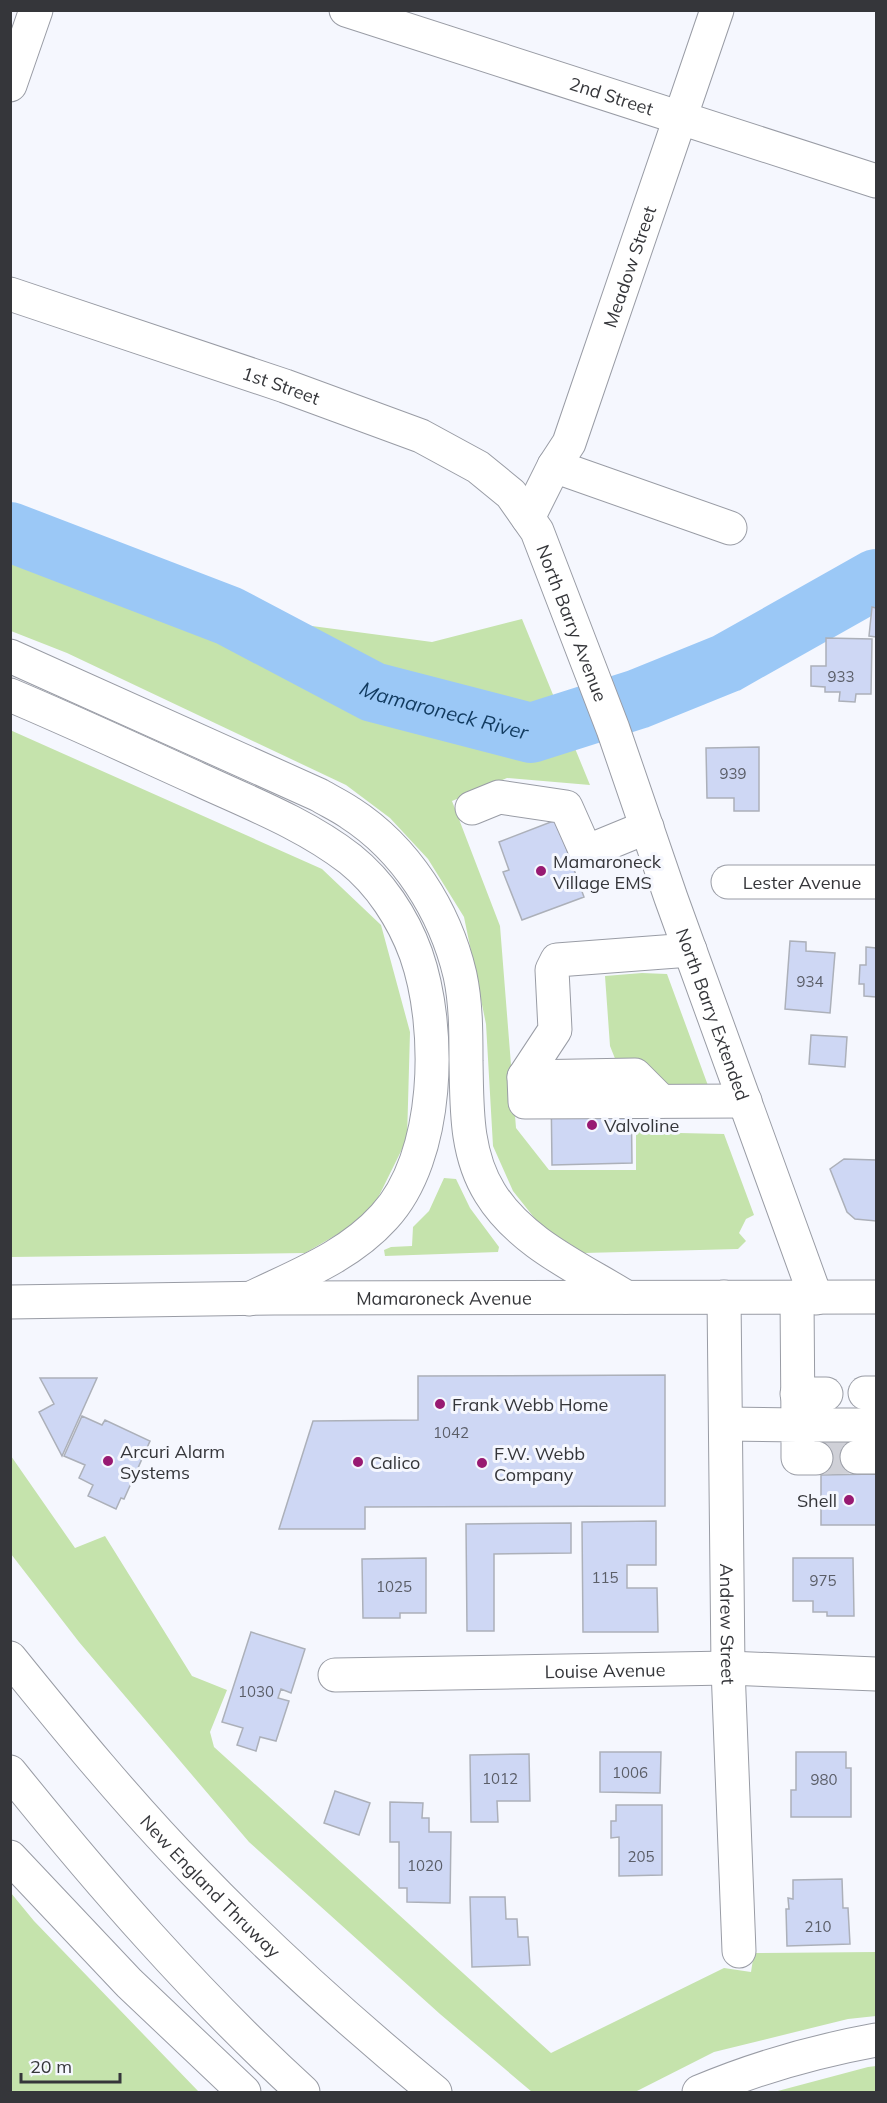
<svg xmlns="http://www.w3.org/2000/svg" width="887" height="2103" font-family="Mulish,sans-serif">
	<style>
		.green { fill: #c5e3ac }
		.lines { fill: none; stroke-linecap: round; stroke-linejoin: round }
		.river { stroke: #9bc8f6; stroke-width: 60 }
		.building { fill: #ced7f4; stroke: #acb0b9; stroke-width: 1.5 }
		.minor-tunnel { stroke: #cfd0d7; stroke-width: 33; stroke-dasharray: 33 16; stroke-linecap: butt }
		.minor-casing { stroke: #999ca5; stroke-width: 35 }
		.major-casing { stroke: #999ca5; stroke-width: 35 }
		.highway-casing { stroke: #999ca5; stroke-width: 35 }
		.minor { stroke: #fff; stroke-width: 33 }
		.major { stroke: #fff; stroke-width: 33 }
		.highway { stroke: #fff; stroke-width: 33 }
		.poi-dot { fill: #981a72; stroke: #f5f7fe; stroke-width: 2 }
		.labels { text-anchor: middle; dominant-baseline: central; stroke-width: 6; stroke-linejoin: round; paint-order: stroke }
		.number-label { font-size: 15px; fill: #5b5e68 }
		.street-label { font-size: 18px; fill: #35363a; stroke: #f5f7fe }
		.poi-label { font-size: 18px; fill: #35363a; stroke: #f5f7fe; text-anchor: start }
		.water-label { font-size: 20px; font-style: italic; fill: #113a5f; stroke: #f5f7fe }
	</style>
	<rect width="100%" height="100%" fill="#f5f7fe"/>
	<path class="green" d="M11 522 282 622 432 642 522 619 590 785 507 778 452 801 500 926 516 1128 549 1170H636V1132L724 1134 754 1215 746 1219 739 1233 746 1241 738 1249 584 1253 540 1225 513 1191 493 1146 486 1024 464 917 428 859 390 818 346 785 67 653 11 631Z
		M10 730 322 869 381 925 410 1032 407 1139 369 1216 305 1253 11 1257Z
		M642 973 667 974 710 1091 679 1095 616 1061 610 1046 605 976Z
		M444 1178 456 1179 470 1208 499 1247 498 1252 385 1256 384 1250 391 1247 412 1246 413 1227 429 1211Z
		M11 1456 75 1548 105 1536 192 1676 227 1690 210 1732 214 1747 551 2053 724 1968 751 1972 754 1953 876 1952V2016L848 2019 714 2052 635 2092H532L440 2014 249 1842 79 1642 11 1554Z
		M11 1893 34 1921 199 2092H11Z
		M876 2066V2092H774L868 2067Z"/>
	<g class="lines">
		<path class="river" id="s1" d="M10 532 229 616 373 692 531 733 638 699 727 663 876 579"/>
	</g>
	<path class="building" d="M872 607 876 608V637L869 636Z
		M826 638 872 639 871 694H856L855 702 839 701 840 692H825V687L811 686V666H826Z
		M759 747V811H734V798H707L706 748Z
		M556 820 584 897 522 920 503 872 509 870 499 842Z
		M790 941 806 942V951L835 953 830 1013 785 1009Z
		M866 947 876 948V997L864 996V984H859L860 965H866Z
		M811 1035 847 1037 845 1067 809 1064Z
		M631 1085 632 1163 552 1165 551 1086Z
		M844 1159 876 1160V1221L855 1219 847 1212 830 1169Z
		M665 1375V1506L365 1507V1529H279L313 1421 418 1420V1376Z
		M40 1378H97L62 1456 39 1412 54 1404Z
		M82 1416 102 1425 105 1420 150 1441 124 1499 121 1498 116 1509 88 1496 93 1485 79 1478 85 1465 64 1456Z
		M876 1474V1525H821V1475Z
		M656 1521V1565H627V1588H657L658 1632H583L582 1522Z
		M571 1523V1553L494 1554V1631H467L466 1524Z
		M426 1558V1613H400V1618H363L362 1559Z
		M793 1558H853L854 1616H827V1612H813V1601H793Z
		M251 1632 305 1649 291 1693 281 1689 278 1698 289 1701 276 1741 260 1737 256 1751 237 1745 243 1728 222 1722Z
		M600 1752H661L660 1793 600 1792Z
		M796 1752H846V1768H851V1817H791V1790H796Z
		M529 1754 530 1801H497L498 1822H471L470 1755Z
		M335 1791 370 1803 359 1835 324 1823Z
		M390 1802 423 1803 422 1818H429V1832H451L450 1903 407 1902V1888H399V1842H390Z
		M616 1805H662V1875L619 1876V1837L611 1838V1821H616Z
		M842 1879 843 1908H848L850 1944 787 1946 786 1909H789L788 1898 793 1899V1880Z
		M470 1897H505L506 1919H517L518 1937H528L530 1965 472 1967Z"/>
	<g class="lines">
		<path class="minor-tunnel" d="M816 1458 857 1457"/>
		<defs>
			<g id="minor">
				<path id="s2" d="M346 10 876 181"/>
				<path d="M10 85 36 10"/>
				<path id="s3" d="M10 294 285 386 421 436 478 467 511 494 537 531 613 729 671 898 816 1298"/>
				<path d="M554 466 730 528"/>
				<path id="s4" d="M528 518 554 466 569 443 717 10"/>
				<path d="M472 808 499 797 566 807 586 852 647 827"/>
				<path id="s5" d="M728 882H876"/>
				<path d="M690 950 557 960 552 970 555 1030 524 1077 525 1102 745 1101"/>
				<path d="M524 1077 635 1075 661 1101"/>
				<path id="s6" d="M724 1297 728 1668 739 1951"/>
				<path d="M797 1298 798 1425H876"/>
				<path d="M865 1393H876"/>
				<path d="M797 1394H826"/>
				<path d="M726 1424 798 1425V1458H816"/>
				<path d="M857 1457H876"/>
				<path id="s7" d="M335 1675 728 1668 876 1674"/>
			</g>
			<g id="major">
				<path id="s8" d="M10 1302 274 1298 876 1297"/>
			</g>
			<g id="highway">
				<path d="M10 656 319 795C329 801 340 806 350 813 406 849 445 911 460 975 466 1003 466 1032 466 1061 467 1106 465 1153 490 1193 520 1242 579 1268 626 1297"/>
				<path d="M10 695C74 722 136 751 198 779 250 803 305 824 350 859 380 883 403 918 416 954 442 1028 440 1157 384 1217 348 1257 296 1276 249 1299"/>
				<path id="s9" d="M10 1658C69 1731 129 1804 194 1871 270 1950 351 2023 435 2092"/>
				<path d="M10 1772C101 1885 196 1994 303 2092"/>
				<path d="M10 1857 129 1983 244 2092"/>
				<path d="M699 2092C756 2068 816 2051 876 2040"/>
			</g>
		</defs>
		<use href="#minor" class="minor-casing"/>
		<use href="#major" class="major-casing"/>
		<use href="#highway" class="highway-casing"/>
		<use href="#minor" class="minor"/>
		<use href="#major" class="major"/>
		<use href="#highway" class="highway"/>
	</g>
	<g class="poi-dot">
		<circle cx="541" cy="871" r="6"/>
		<circle cx="592" cy="1125" r="6"/>
		<circle cx="440" cy="1404" r="6"/>
		<circle cx="108" cy="1461" r="6"/>
		<circle cx="358" cy="1462" r="6"/>
		<circle cx="482" cy="1463" r="6"/>
		<circle cx="849" cy="1500" r="6"/>
	</g>
	<g class="labels">
		<g class="number-label">
			<text x="841" y="676">933</text>
			<text x="733" y="773">939</text>
			<text x="810" y="981">934</text>
			<text x="451" y="1432">1042</text>
			<text x="605" y="1577">115</text>
			<text x="823" y="1580">975</text>
			<text x="394" y="1586">1025</text>
			<text x="256" y="1691">1030</text>
			<text x="630" y="1772">1006</text>
			<text x="500" y="1778">1012</text>
			<text x="824" y="1779">980</text>
			<text x="641" y="1856">205</text>
			<text x="425" y="1865">1020</text>
			<text x="818" y="1926">210</text>
		</g>
		<g class="street-label">
			<text stroke="none"><textPath href="#s2" startOffset="279">2nd Street</textPath></text>
			<text stroke="none"><textPath href="#s4" startOffset="272">Meadow Street</textPath></text>
			<text stroke="none"><textPath href="#s3" startOffset="286">1st Street</textPath></text>
			<text stroke="none"><textPath href="#s3" startOffset="686">North Barry Avenue</textPath></text>
			<text stroke="none"><textPath href="#s5" startOffset="74">Lester Avenue</textPath></text>
			<text stroke="none"><textPath href="#s3" startOffset="1102">North Barry Extended</textPath></text>
			<text stroke="none"><textPath href="#s8" startOffset="434">Mamaroneck Avenue</textPath></text>
			<text stroke="none"><textPath href="#s6" startOffset="327">Andrew Street</textPath></text>
			<text stroke="none"><textPath href="#s7" startOffset="270">Louise Avenue</textPath></text>
			<text stroke="none"><textPath href="#s9" startOffset="304">New England Thruway</textPath></text>
		</g>
		<g class="poi-label">
			<text x="553" y="861">Mamaroneck<tspan x="553" dy="21">Village EMS</tspan></text>
			<text x="604" y="1125">Valvoline</text>
			<text x="452" y="1404">Frank Webb Home</text>
			<text x="120" y="1451">Arcuri Alarm<tspan x="120" dy="21">Systems</tspan></text>
			<text x="494" y="1453">F.W. Webb<tspan x="494" dy="21">Company</tspan></text>
			<text x="370" y="1462">Calico</text>
			<text x="837" y="1500" text-anchor="end">Shell</text>
		</g>
		<g class="water-label">
			<text stroke="none"><textPath href="#s1" startOffset="471">Mamaroneck River</textPath></text>
		</g>
	</g>
	<rect width="887" height="2103" fill="none" stroke="#35363a" stroke-width="24"/>
	<path d="M21 2073v9h99v-9" fill="none" stroke="#35363a" stroke-width="3"/>
	<text x="30" y="2073" font-size="18" fill="#35363a" stroke="#f5f7fe" stroke-width="4.5" paint-order="stroke">20 m</text>
</svg>
